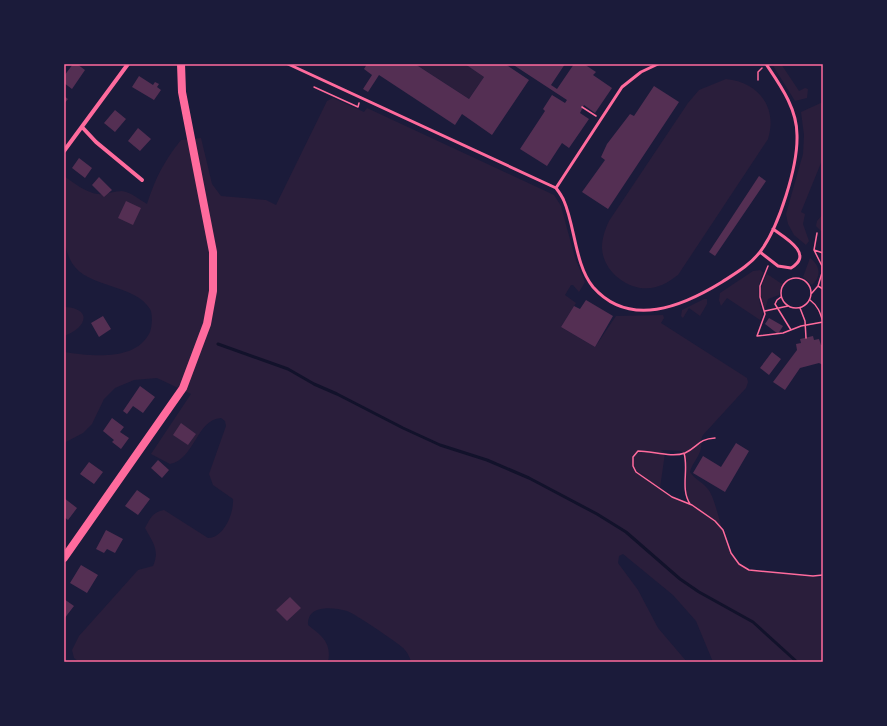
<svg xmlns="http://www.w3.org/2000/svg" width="887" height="726" font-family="Raleway,sans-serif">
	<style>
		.green { fill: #2a1e3b; fill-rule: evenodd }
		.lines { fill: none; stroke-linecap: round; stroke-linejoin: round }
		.stream { stroke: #12122b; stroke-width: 3 }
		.building { fill: #542f53 }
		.path { stroke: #ff6b9d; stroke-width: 1.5 }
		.service { stroke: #ff6b9d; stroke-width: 3 }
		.minor { stroke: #ff6b9d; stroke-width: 4 }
		.secondary { stroke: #ff6b9d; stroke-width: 8 }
		.neatline { fill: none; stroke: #ff6b9d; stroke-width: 1.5 }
	</style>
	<rect width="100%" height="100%" fill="#1b1b3a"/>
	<path class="green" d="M415 64H465L484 77 469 99Z
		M772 64H781L799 91 805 88 808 89 807 98 795 101Z
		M726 79C758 82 778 107 768 139L678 275C671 280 664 285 656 287 632 294 603 273 602 248 602 238 605 230 609 221L688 103 699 90Z
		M333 98 364 112 367 108 554 195 561 206 575 258 585 282 579 292 573 285H571L565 295 576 303 561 327 595 347 616 316 663 315 664 318 661 323 747 378 748 382 746 388 703 435C700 440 702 443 701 448 700 456 692 463 690 472 695 480 705 483 710 492 723 519 721 553 749 570L823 578V662H713L696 621 673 595 623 554 619 556 618 563 638 590 658 628 687 662H411C410 657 406 650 402 647 392 639 357 615 347 611 333 607 307 604 308 625 322 636 332 643 328 662H79L74 658 72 650 79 636 138 570 153 566C160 550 153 543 145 528 150 519 152 512 164 510L208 538C224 538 234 513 233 499L213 485 209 474 226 426 225 421 221 418C196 420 195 459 170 464L151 454 191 394 157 378 134 380 115 388 104 399 92 424 83 433 64 443V352C91 356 136 362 150 332 152 327 153 314 150 309 135 284 87 288 72 263 58 240 64 202 64 176 74 183 85 192 97 194 106 195 114 191 122 191 131 192 140 200 147 204 155 179 164 161 181 140L201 138 212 184 221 196 266 200 276 205 327 101ZM661 450 681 451C689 458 682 489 689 503L672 497 660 488 665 453Z
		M823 102V158L801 212 805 214 803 224 809 241 806 245 794 235 788 224 786 214 803 154 804 135 801 112Z
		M823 214V231H821L816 226 817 221Z
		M810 258C820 265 822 277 812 285L803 277Z
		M761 270 763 273C756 288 758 299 763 314L760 320 727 298 721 306 719 300 720 293 753 271Z
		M767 274 782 284 779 295 768 299 765 310C760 297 759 287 767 274Z
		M704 299H707V304L700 316 689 308 683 318 681 316 682 310Z
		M64 307C93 308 87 328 64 336Z"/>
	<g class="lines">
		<path class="stream" d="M218 344 288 369 314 384 337 394 403 428 440 445 487 460 529 478 597 514 626 532 680 579 699 592 753 622 797 662"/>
	</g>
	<path class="building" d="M73 64H77L85 70 72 89 64 83V76Z
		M367 64H415L469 99 484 77 465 64H505L529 80 492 135 462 114 455 125 379 75 368 92 363 89 372 75 364 69Z
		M512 64H565L551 85 557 89 574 64H584L596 72 593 75 612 88 595 113 584 105 580 113 589 119 569 148 562 143 547 166 520 149 545 111 543 109 552 95 565 103 567 100Z
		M139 76 153 85 155 82 159 84 157 87 161 90 154 100 132 87Z
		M654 86 679 102 608 209 582 192 605 160 601 157 607 144 630 114 634 116Z
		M64 96 68 99 64 104Z
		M115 110 126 119 115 132 104 123Z
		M138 128 151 139 140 151 128 141Z
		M79 158 92 168 85 178 72 168Z
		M759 176 766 181 715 256 709 252Z
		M99 177 112 190 104 197 92 185Z
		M126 201 141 208 133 225 118 218Z
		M586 300 613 316 595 347 561 327 574 306 580 309Z
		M103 316 111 329 99 337 91 323Z
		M769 318 783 326 778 334 765 324Z
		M813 336 814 340 819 339 821 345H823V365L819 363 800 368 785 390 773 382 797 350 796 344 801 343 800 339Z
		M772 352 781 359 769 375 760 368Z
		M140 386 155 397 143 413 133 406 127 414 123 411Z
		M112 418 124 427 120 432 129 438 121 449 112 442 114 440 103 431Z
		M181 423 196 434 188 445 173 435Z
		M736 443 749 451 725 492 693 473 703 456 721 467Z
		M158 460 169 470 162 478 151 468Z
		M89 462 103 472 94 484 80 474Z
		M137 490 150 499 138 515 125 506Z
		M64 498 77 508 68 520 64 517Z
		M106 530 123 539 115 553 107 549 104 553 96 549Z
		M81 565 98 575 87 593 70 583Z
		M290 597 301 608 287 621 276 610Z
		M64 599 74 606 64 619Z"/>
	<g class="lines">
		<path class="path" d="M758 80V72L762 68
			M314 87 358 107 359 103
			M582 107 596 116
			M814 250 823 253
			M768 266 760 286V297L765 314 757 336 783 333 801 326 823 322
			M781 293a15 15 0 1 1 30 0a15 15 0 1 1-30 0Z
			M818 286 823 289
			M811 294 818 286 822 273V266L814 250 817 233
			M781 297 777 300 775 304 791 330
			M810 300C818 306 820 312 823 322
			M800 308 805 321 806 338
			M765 311 788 306
			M715 438C698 439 698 447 685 453 672 458 652 451 638 451L633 457V466L636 472 672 497 692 505 715 521 723 530 731 553 739 564 749 570 813 576 823 575
			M684 453C689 470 680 488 690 504"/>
		<path class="service" d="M288 64 556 188C559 192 562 196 564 201 575 226 575 265 593 287 630 329 683 306 722 282 736 273 750 265 760 252 779 227 798 166 797 135 797 108 780 85 766 64
			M556 188 622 87 641 72 658 64
			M760 252 778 266 791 268C815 254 784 237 773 229"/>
		<path class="minor" d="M82 127 96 142 142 180
			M64 151 128 64"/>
		<path class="secondary" d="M64 558 183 388 207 324 213 291V252L182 92 181 64"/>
	</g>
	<rect width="887" height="726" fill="none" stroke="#1b1b3a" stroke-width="130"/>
	<rect x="65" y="65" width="757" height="596" class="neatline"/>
</svg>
